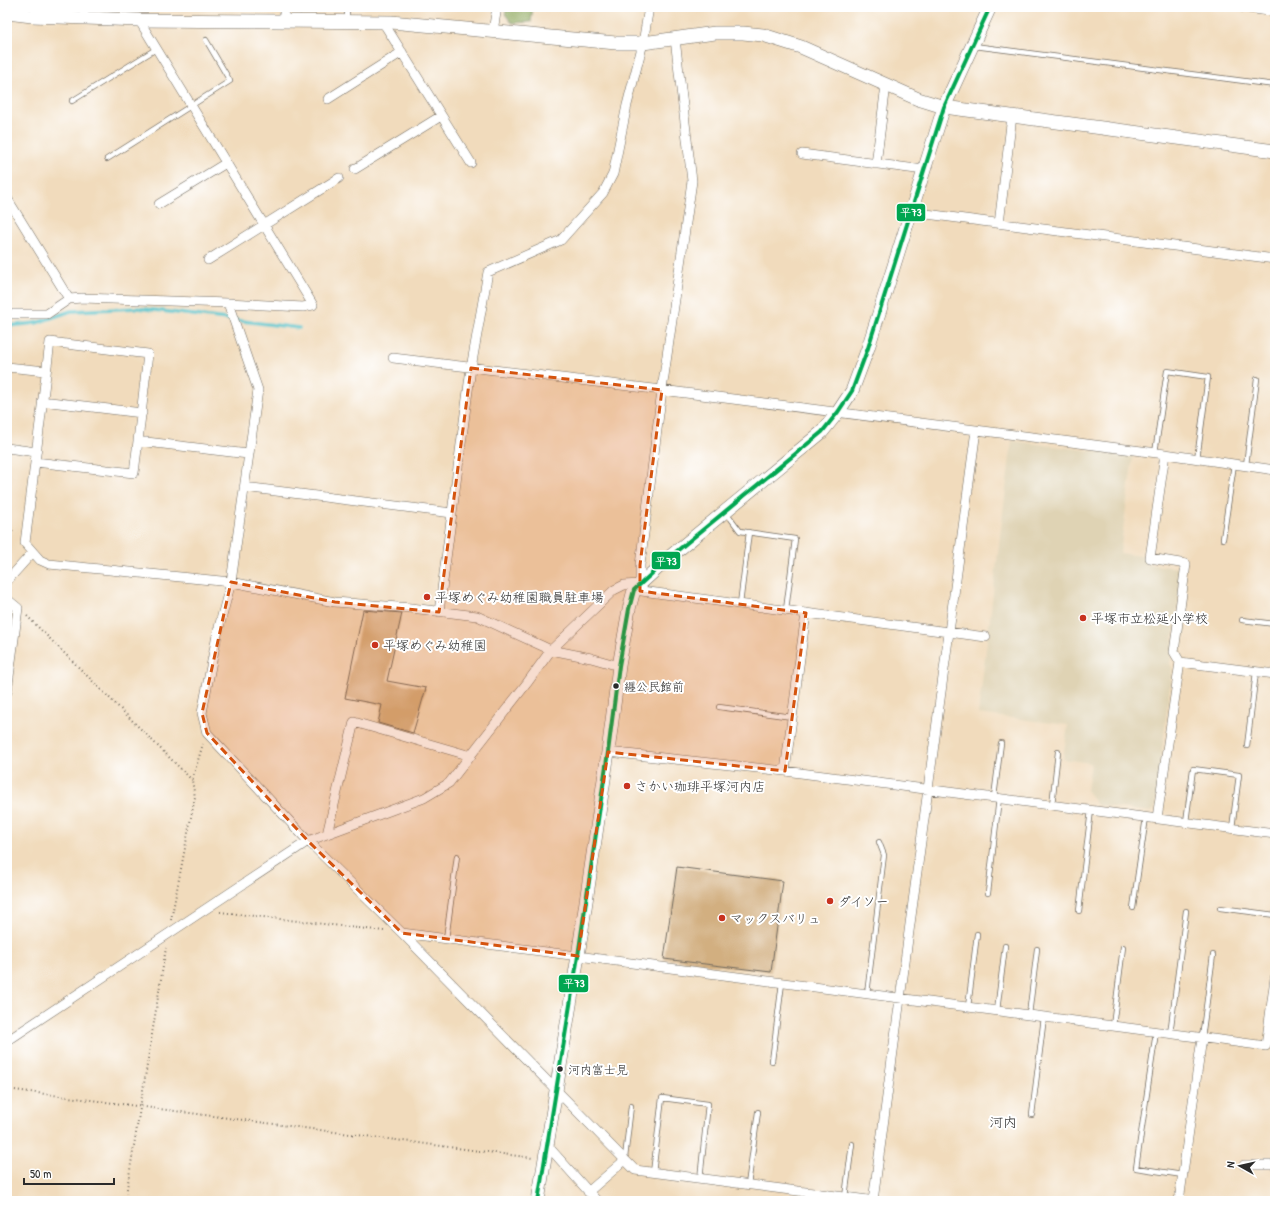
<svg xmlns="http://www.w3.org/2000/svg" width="1282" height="1208" font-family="'Patrick Hand','Klee One',sans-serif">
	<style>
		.built { fill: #dfd3b4 }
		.forest { fill: #8aa456; stroke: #5a6840 }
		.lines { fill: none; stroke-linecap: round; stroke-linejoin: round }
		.stream { stroke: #53c1c8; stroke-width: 3.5 }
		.building { fill: #d2af80 }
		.lane-casing { stroke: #70695e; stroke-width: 6 }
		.street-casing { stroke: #70695e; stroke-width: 10 }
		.secondary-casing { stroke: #70695e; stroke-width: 14 }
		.path { stroke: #70695e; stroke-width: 2; stroke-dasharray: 1 3; stroke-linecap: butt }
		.lane { stroke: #fff; stroke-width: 4.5 }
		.street { stroke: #fff; stroke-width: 9 }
		.secondary { stroke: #fff; stroke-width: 13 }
		.bus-1-casing { stroke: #fff; stroke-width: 7 }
		.bus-1 { stroke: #00a651; stroke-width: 4 }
		.marked { fill: #d5540f; fill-opacity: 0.2; stroke: #d5540f; stroke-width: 3; stroke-dasharray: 8 5; stroke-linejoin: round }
		.poi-dot { fill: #c8321e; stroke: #fff; stroke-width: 1.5 }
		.bus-dot { fill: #2b2b2b; stroke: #fff; stroke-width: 1.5 }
		.labels { text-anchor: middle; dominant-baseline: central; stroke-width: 4; stroke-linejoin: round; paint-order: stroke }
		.bus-label { font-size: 12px; fill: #2b2b2b; stroke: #fff; text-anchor: start }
		.poi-label { font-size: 13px; fill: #2b2b2b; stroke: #fff; text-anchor: start }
		.neighbourhood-label { font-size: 14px; fill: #2b2b2b; stroke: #fff }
		.line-badge { stroke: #fff; stroke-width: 1.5 }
		.badge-label { font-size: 11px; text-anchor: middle; font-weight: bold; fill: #fff }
	</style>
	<rect width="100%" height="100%" fill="#fff"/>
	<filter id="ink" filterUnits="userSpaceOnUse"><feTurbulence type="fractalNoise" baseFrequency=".025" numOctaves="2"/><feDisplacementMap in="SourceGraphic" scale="8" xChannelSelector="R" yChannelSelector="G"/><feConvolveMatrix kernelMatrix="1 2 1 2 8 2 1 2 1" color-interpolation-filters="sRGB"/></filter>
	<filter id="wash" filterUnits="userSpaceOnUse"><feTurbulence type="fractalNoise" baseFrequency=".012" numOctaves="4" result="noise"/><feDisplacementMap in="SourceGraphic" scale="16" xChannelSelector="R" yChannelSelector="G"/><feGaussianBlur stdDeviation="0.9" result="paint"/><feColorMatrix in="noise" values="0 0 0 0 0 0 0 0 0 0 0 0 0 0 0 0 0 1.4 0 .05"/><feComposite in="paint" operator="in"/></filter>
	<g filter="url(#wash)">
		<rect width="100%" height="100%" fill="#f1dbbc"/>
		<path class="built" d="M1012 441 1133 456 1120 553 1147 557 1146 564 1179 568 1182 572 1170 664 1172 668 1155 809 1151 812 1097 805 1087 791 1091 763 1063 759 1068 725 978 714Z"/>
		<path class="forest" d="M507 7H533L531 22 512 23 505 14Z"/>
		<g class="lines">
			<path class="stream" d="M7 326 36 323 71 311 137 308 299 328"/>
		</g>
		<g id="blocks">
			<path class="building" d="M363 610 402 613 387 681 426 688 413 733 378 723 382 705 345 698Z
				M677 867 783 881 771 972 664 959Z"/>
		</g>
	</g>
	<g filter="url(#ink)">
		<use href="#blocks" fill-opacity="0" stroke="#70695e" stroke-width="1"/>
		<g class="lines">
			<defs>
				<path id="lane" d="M347 7V20
					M974 46 1275 85
					M72 101 156 49
					M107 159 230 81 206 40
					M1155 453 1167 371 1208 377 1197 459
					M1246 465 1257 379
					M726 512 740 531 795 539 786 610
					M1223 539 1234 464
					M740 604 749 532
					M1242 620 1275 624
					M719 707 792 717
					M1247 746 1256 672
					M994 797 1001 743
					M1052 805 1058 752
					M1186 822 1193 769 1239 775 1232 828
					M988 893 999 798
					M1133 908 1146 817
					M1220 908 1275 915
					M1079 911 1091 810
					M446 939 457 856
					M867 994 884 855 879 842
					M968 1007 977 934
					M997 1011 1005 946
					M1029 1015 1037 949
					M1113 1026 1123 947
					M1156 1032 1136 1168 1183 1175
					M1170 1034 1186 911
					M1202 1038 1213 955
					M772 1061 782 983
					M1032 1115 1044 1017
					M625 1158 631 1106
					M653 1173 662 1098 708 1104 700 1179
					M748 1185 758 1112
					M845 1197 852 1144"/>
				<path id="street" d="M284 7V21
					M1241 7 1275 12
					M383 22 471 163
					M493 31 497 7
					M328 99 402 52
					M802 154 924 170
					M876 164 886 85
					M355 169 441 116
					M7 198 69 299
					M159 204 226 163
					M911 212 1275 259
					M999 224 1012 116
					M208 260 339 178
					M228 303 258 390 231 582 217 635 202 713 207 733 308 841 402 933 625 1160
					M7 314H47L69 299 82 298 228 303 303 307 313 305 139 20
					M393 358 662 390 1165 454 1275 470
					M7 367 46 371
					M42 401 142 413
					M7 448 36 452
					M248 454 138 441 148 354 50 342 25 543 40 560 49 564 231 582 335 602 411 608 477 616 551 650 591 658 619 666
					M35 462 134 473 138 441
					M244 487 452 513
					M7 581 33 552
					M634 590 986 637
					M7 599 18 608 7 692
					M439 612 471 368 488 272 561 240 603 193 613 174 627 105 643 43 649 7
					M1180 662 1275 674
					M608 752 785 771 1275 834
					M785 771 806 613
					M1157 818 1180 662 1174 652 1186 564 1150 558 1165 454
					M327 834 354 722 471 756
					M402 933 1266 1046 1275 978
					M7 1041 308 841 424 798 449 783 527 683 551 650 614 590 624 585 640 584V565L662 390 692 181 675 39
					M546 1144 597 1201
					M1244 1165H1275
					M588 1192 625 1160 635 1170 876 1201
					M873 1201 976 430
					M1179 1201 1202 1038"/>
				<path id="secondary" d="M7 13 32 16 139 20 391 22 616 43H643L715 33H743L763 35 801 47 918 99 944 107 1275 151
					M538 1201 578 956 608 752 619 666 629 609 634 590 640 584 672 555 822 432 838 412 852 391 868 348 944 107 990 7"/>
			</defs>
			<use href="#lane" class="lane-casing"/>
			<use href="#street" class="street-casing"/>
			<use href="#secondary" class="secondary-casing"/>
			<path class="path" d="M7 525 15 533
				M27 616 192 780
				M220 912 384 931
				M171 920 195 797 192 780 203 744
				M7 1089 533 1158
				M125 1201 166 948"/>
			<use href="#lane" class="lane"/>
			<use href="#street" class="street"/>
			<use href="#secondary" class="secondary"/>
			<defs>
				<path id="bus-1" d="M538 1201 578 956 608 752 619 666 629 609 634 590 672 555 822 432 838 412 852 391 868 348 944 107 990 7"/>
			</defs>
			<use href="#bus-1" class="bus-1-casing"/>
			<use href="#bus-1" class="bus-1"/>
		</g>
	</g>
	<path class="marked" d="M471 368 662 390 640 565V591L806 613 785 771 608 752 578 956 402 933 308 841 207 733 202 713 231 582 335 602 439 612Z"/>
	<g class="poi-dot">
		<circle cx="427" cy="597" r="4"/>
		<circle cx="1083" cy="618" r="4"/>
		<circle cx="375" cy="645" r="4"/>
		<circle cx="627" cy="786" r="4"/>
		<circle cx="830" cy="901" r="4"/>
		<circle cx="722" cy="918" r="4"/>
	</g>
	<g class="bus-dot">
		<circle cx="616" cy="686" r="3.5"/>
		<circle cx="560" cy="1069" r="3.5"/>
	</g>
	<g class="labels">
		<g class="bus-label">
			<text x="624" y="686">纒公民館前</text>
			<text x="568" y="1069">河内富士見</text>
		</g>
		<g class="poi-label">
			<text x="435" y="597">平塚めぐみ幼稚園職員駐車場</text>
			<text x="1091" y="618">平塚市立松延小学校</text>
			<text x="383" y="645">平塚めぐみ幼稚園</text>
			<text x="635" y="786">さかい珈琲平塚河内店</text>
			<text x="838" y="901">ダイソー</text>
			<text x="730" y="918">マックスバリュ</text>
		</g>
		<g class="neighbourhood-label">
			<text x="1003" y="1121">河内</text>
		</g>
	</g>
	<g class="line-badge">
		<rect x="896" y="203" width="30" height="19" rx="4" fill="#00a651"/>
		<rect x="651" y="551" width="30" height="19" rx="4" fill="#00a651"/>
		<rect x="558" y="974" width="31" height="19" rx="4" fill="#00a651"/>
	</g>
	<g class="badge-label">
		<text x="911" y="216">平73</text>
		<text x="666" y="565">平73</text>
		<text x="574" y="987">平73</text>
	</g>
	<rect width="1282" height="1208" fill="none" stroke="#fff" stroke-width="24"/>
	<g transform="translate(1240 1166) rotate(278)" stroke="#ffffff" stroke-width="3" paint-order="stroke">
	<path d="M0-3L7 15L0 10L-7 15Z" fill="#2b2b2b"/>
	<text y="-6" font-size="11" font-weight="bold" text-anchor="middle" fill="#2b2b2b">N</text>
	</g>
	<path d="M24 1178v6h90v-6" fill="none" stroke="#2b2b2b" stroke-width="2"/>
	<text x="30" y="1178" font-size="12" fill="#2b2b2b" stroke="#ffffff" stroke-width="3" paint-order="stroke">50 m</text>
</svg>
